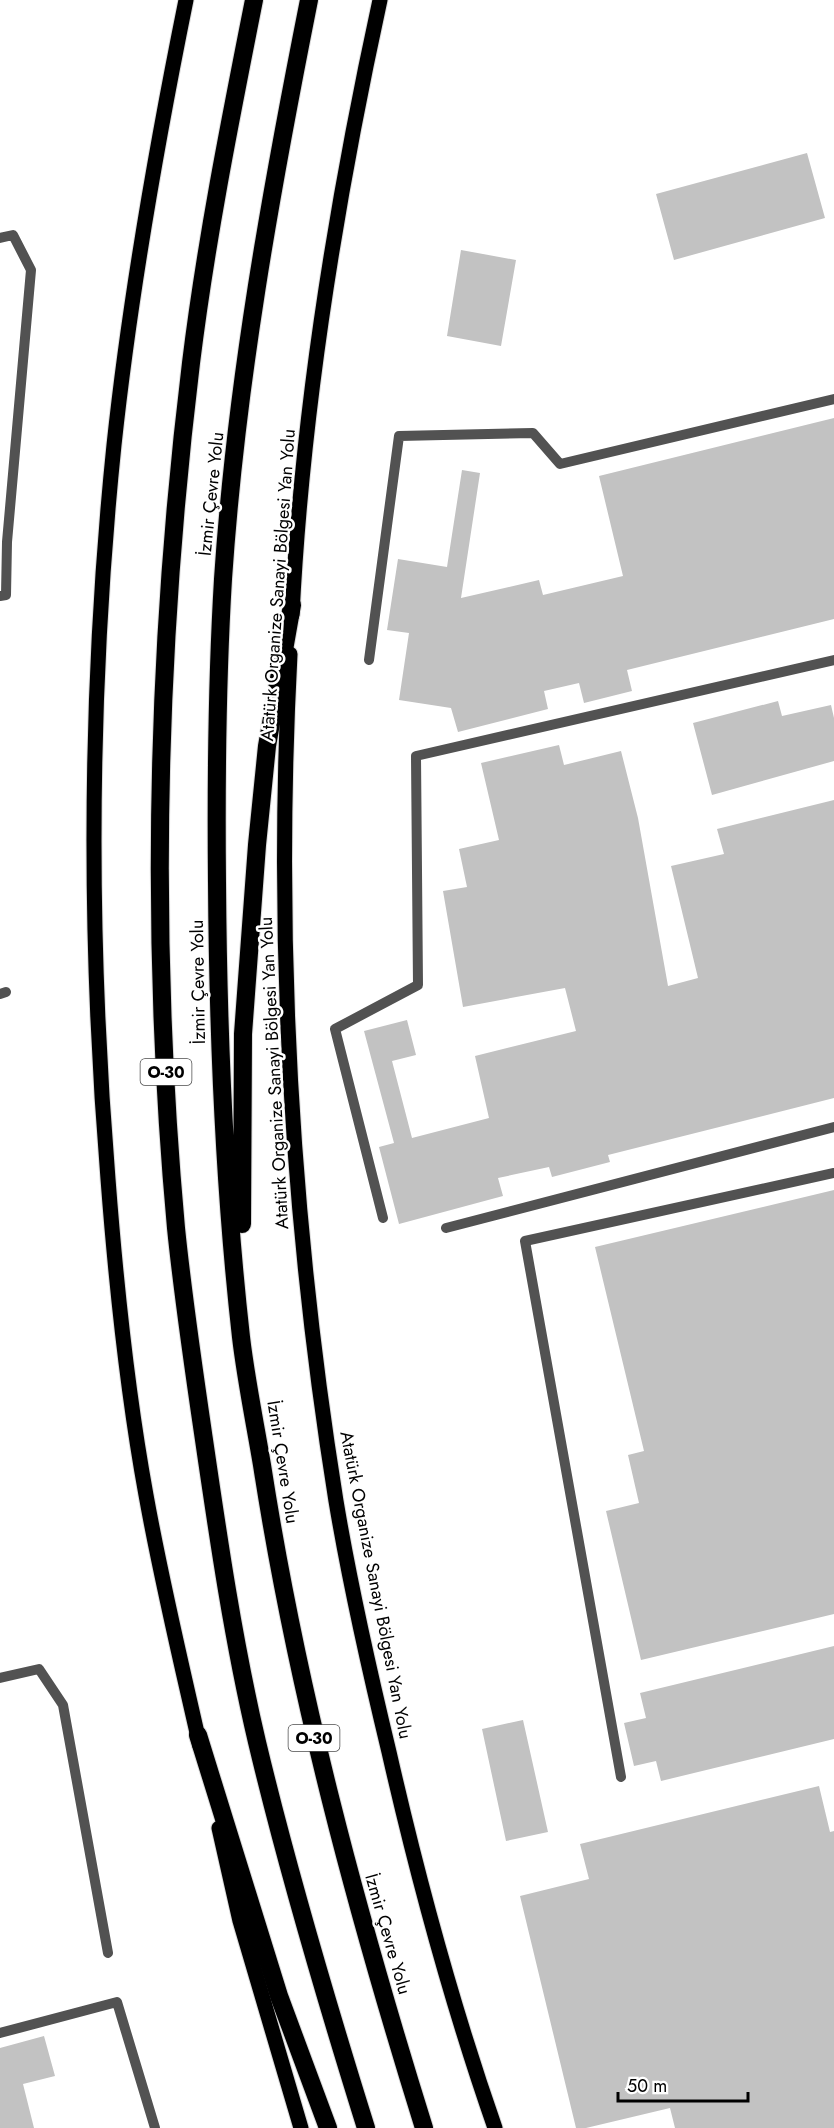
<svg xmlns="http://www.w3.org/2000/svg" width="834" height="2128" font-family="Jost,sans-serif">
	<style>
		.building { fill: #c2c2c2 }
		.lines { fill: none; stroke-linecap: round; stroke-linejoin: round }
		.primary-casing { stroke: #dbdbdb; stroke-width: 17 }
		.highway-casing { stroke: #dbdbdb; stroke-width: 20 }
		.lane { stroke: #525252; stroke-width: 10 }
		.primary { stroke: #000; stroke-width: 15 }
		.highway { stroke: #000; stroke-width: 18 }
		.labels { text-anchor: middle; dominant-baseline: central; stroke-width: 5; stroke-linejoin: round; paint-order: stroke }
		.shield { fill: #fff; stroke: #4c4c4c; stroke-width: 1.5 }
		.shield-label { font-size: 16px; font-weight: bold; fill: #000 }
		.street-label { font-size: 18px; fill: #000; stroke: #fff }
	</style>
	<rect width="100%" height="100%" fill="#fff"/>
	<path class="building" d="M807 153 825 218 674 260 656 194Z
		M461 250 516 260 501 346 447 336Z
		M834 418V619L627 670 632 691 584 703 579 683 544 691 548 709 458 732 451 708 399 700 409 633 387 630 398 559 447 567 462 470 480 473 461 598 539 580 543 595 623 576 599 476Z
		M778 701 782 716 831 705 834 718V761L712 795 693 723Z
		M559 745 564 765 621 751 638 818 668 986 698 978 671 866 724 854 717 829 834 800V1098L608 1155 610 1162 552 1177 549 1167 498 1178 503 1196 399 1224 379 1147 394 1143 364 1031 407 1020 416 1055 392 1061 412 1138 489 1118 475 1056 576 1031 565 988 463 1007 443 891 467 887 459 849 499 840 481 763Z
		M834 1190V1614L641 1660 606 1511 639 1503 628 1455 644 1451 595 1247Z
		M834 1646V1739L661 1781 656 1761 634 1766 624 1723 646 1718 640 1693Z
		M523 1720 548 1832 506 1841 482 1729Z
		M819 1786 830 1832 834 1831V2128H675L670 2108 586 2128H576L520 1896 589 1879 580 1844Z
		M44 2036 55 2076 23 2084 34 2128H0V2048Z"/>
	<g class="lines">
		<defs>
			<path id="primary" d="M186 0C156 148 130 295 114 445 89 689 88 935 108 1179 116 1284 127 1391 146 1495 161 1579 181 1662 200 1746
				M292 615C302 409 336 202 380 0
				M290 654C275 938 291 1221 336 1501 350 1585 369 1669 389 1752 418 1879 452 2005 495 2128
				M219 1828 240 1921 301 2128"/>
			<path id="highway" d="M254 0C230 121 206 241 191 363 156 649 150 942 176 1228 183 1297 193 1365 203 1433 218 1536 233 1640 257 1742 288 1872 326 2000 366 2128
				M309 0C271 191 236 384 223 579 217 680 216 781 217 882 218 1034 224 1186 241 1337 246 1380 255 1423 262 1465 297 1691 356 1910 424 2128
				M242 1224 243 1034 257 845 267 746 292 605
				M198 1735 279 1996 328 2128"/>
		</defs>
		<use href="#primary" class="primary-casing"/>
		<use href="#highway" class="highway-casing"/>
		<path class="lane" d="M0 238 13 235 31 270 7 542 6 595 0 596
			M369 660 399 436 533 433 560 464 834 399
			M0 994 6 992
			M383 1218 335 1029 418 985 416 756 834 660
			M446 1228 834 1127
			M0 1678 39 1669 63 1705 108 1953
			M621 1777 525 1241 834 1173
			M0 2033 117 2002 155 2128"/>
		<use href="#primary" class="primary"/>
		<use href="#highway" class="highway"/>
	</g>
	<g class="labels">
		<g class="shield">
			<rect x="140.5" y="1059" width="51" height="26" rx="4.5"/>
			<rect x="288.5" y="1725" width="51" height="26" rx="4.5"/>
		</g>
		<g class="shield-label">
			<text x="166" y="1072">O-30</text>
			<text x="314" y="1738">O-30</text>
		</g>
		<g class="street-label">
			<text transform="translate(211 494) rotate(-84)">İzmir Çevre Yolu</text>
			<text transform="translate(278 585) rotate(-86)">Atatürk Organize Sanayi Bölgesi Yan Yolu</text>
			<text transform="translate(198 982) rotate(-91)">İzmir Çevre Yolu</text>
			<text transform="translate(274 1073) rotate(-93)">Atatürk Organize Sanayi Bölgesi Yan Yolu</text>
			<text transform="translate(283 1462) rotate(81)">İzmir Çevre Yolu</text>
			<text transform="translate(376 1585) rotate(79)">Atatürk Organize Sanayi Bölgesi Yan Yolu</text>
			<text transform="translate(388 1934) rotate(74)">İzmir Çevre Yolu</text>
		</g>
	</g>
	<path d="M618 2092v9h130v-9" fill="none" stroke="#000000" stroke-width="3"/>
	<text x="627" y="2092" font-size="18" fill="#000000" stroke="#ffffff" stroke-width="4.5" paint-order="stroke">50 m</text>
</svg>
